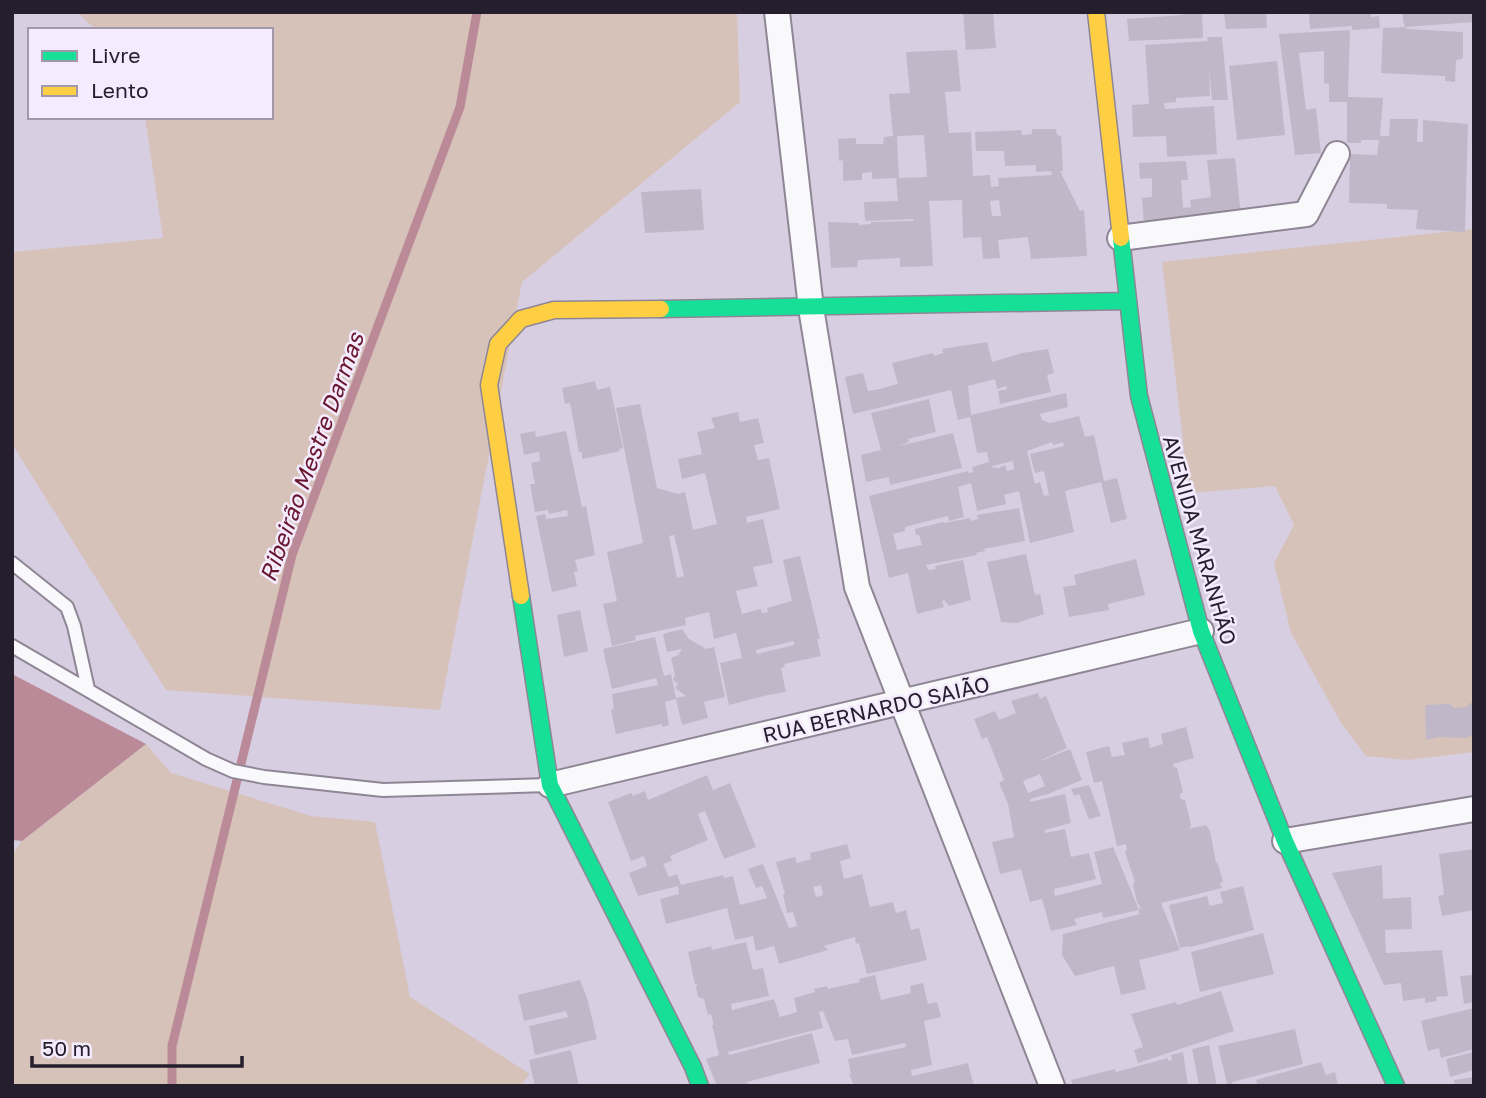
<svg xmlns="http://www.w3.org/2000/svg" width="1486" height="1098" font-family="'Golos Text',sans-serif">
	<style>
		.green { fill: #d7c2b9 }
		.water { fill: #bb8a98 }
		.lines { fill: none; stroke-linecap: round; stroke-linejoin: round }
		.stream { stroke: #bb8a98; stroke-width: 9 }
		.building { fill: #c0b8c8; fill-rule: evenodd }
		.lane-casing { stroke: #8e8695; stroke-width: 16 }
		.street-casing { stroke: #8e8695; stroke-width: 28 }
		.fast-casing { stroke: #8e8695; stroke-width: 19 }
		.slow-casing { stroke: #8e8695; stroke-width: 19 }
		.lane { stroke: #f9f8fb; stroke-width: 12 }
		.street { stroke: #f9f8fb; stroke-width: 24 }
		.fast { stroke: #16e098; stroke-width: 16 }
		.slow { stroke: #ffcf43; stroke-width: 16 }
		.labels { text-anchor: middle; dominant-baseline: central; stroke-width: 5; stroke-linejoin: round; paint-order: stroke }
		.street-label { font-size: 21px; fill: #251e2c; stroke: #f4ebfe }
		.water-label { font-size: 23px; font-style: italic; fill: #67162d; stroke: #f4ebfe }
	</style>
	<rect width="100%" height="100%" fill="#d8cee2"/>
	<path class="green" d="M77 12H737L740 102 522 282 440 710 166 690 12 444V252L163 238 145 117H271V30H96Z
		M1474 229V752L1408 760 1366 756 1341 723 1291 633 1274 563 1294 525 1275 486 1189 493 1162 262Z
		M146 744 171 773 311 816 375 822 410 997 530 1074 520 1086H12V855L22 841Z"/>
	<path class="water" d="M12 674 146 744 22 841 12 840Z"/>
	<g class="lines">
		<path class="stream" d="M172 1086V1046L292 555 460 107 477 12"/>
	</g>
	<path class="building" d="M963 12H993L996 48 966 50Z
		M1183 12H1202L1203 38 1129 41 1127 19 1183 15Z
		M1224 12H1266L1267 28 1226 29Z
		M1309 12H1371V17L1379 16 1380 28 1352 30V26L1310 29Z
		M1474 12V22L1405 27 1403 20V13Z
		M1407 27 1406 29 1463 32V57L1462 59 1456 60 1455 82 1445 81V76L1381 73 1383 28Z
		M1350 30 1348 97 1383 98 1380 136H1389L1390 119H1418L1417 142H1423V120L1468 124 1465 232 1416 229 1418 210 1387 209V204L1349 203 1350 154 1377 155 1379 140H1361V143H1347V102H1329V83L1324 84V51L1299 53 1306 110 1316 108 1321 153 1295 155 1279 34Z
		M1207 37H1222L1228 100H1212L1209 68 1210 96 1176 98V102L1164 103 1165 109 1214 106 1217 154 1167 157 1166 136 1133 137 1132 105 1149 104 1145 45 1208 41Z
		M957 50 961 91 945 92 949 133 971 132 973 176 990 175 991 187 999 186 998 178 1052 175 1051 171 1036 172V165L1005 166 1004 151H976L975 132 1021 130 1022 135 1032 134V129H1056L1057 135 1061 136 1063 171H1060L1080 211 1084 210 1087 256 1031 259 1028 237 998 240 1000 258 983 259 981 237 963 238 962 200 929 201 933 266 900 267V258L858 260 857 267 831 268 828 222 859 223V225L871 224V222L914 221 913 219 865 221 864 202 898 201 896 178 872 179V172L862 173V180L843 181V160L839 161 838 139 856 138V144H883L884 137 893 136 889 94 910 93 906 52ZM924 135 927 177 899 178 897 136ZM999 200 1001 216H992L990 201Z
		M1277 61 1285 135 1237 140 1229 66Z
		M1235 158 1241 216 1144 225 1142 198 1152 197V178L1140 179 1139 163 1186 161 1188 180H1181L1183 208 1191 207 1190 200 1211 197 1207 160Z
		M701 189 704 230 645 233 641 192Z
		M987 342 992 362 1022 353 1048 349 1054 373 1047 375 1051 392 1000 404 998 391 1007 389 1006 386 997 389 995 379 968 386 971 415 1066 393 1068 407 1040 414 1042 420 1050 423 1079 416 1085 437 1094 435 1104 481 1117 478 1127 519 1111 523 1101 482 1065 491 1074 532 1030 543 1019 491 1004 495 1006 504 977 511 971 483 958 487 964 517 949 521 948 516 905 527V531L893 534 897 550 922 545 919 535H916L915 529 943 522 944 523 970 518V521L978 519 977 515 1019 508 1025 541 984 549 985 551 976 553 977 555 926 565 929 570 936 569 935 566 963 560 971 600 949 606 944 600 942 601 944 607 917 614 908 573 889 578 869 496 968 471V473L973 472 972 467 989 462 987 452 977 453 970 417 958 420 951 390 853 414 845 377 863 373 868 391 879 389 898 384 892 363 933 353 934 356 943 353 942 349ZM1052 442 1053 445 1063 442 1064 446 1030 454 1035 473 1044 471 1049 495 1044 496 1040 482 1035 484 1027 451ZM1013 461 1014 469 1007 471 1005 465 997 469 996 467 993 468 992 466Z
		M595 381 597 390 610 387 623 448 619 449 620 451 582 459V452H579L570 403 565 404 562 388Z
		M929 399 936 432 908 439 909 442 899 446 953 433 962 468 890 485 889 477 866 482 861 455 881 450 871 413Z
		M640 404 657 488 678 494 685 492 693 530 717 524 705 473 682 479 678 459 702 454 697 432 715 428 711 418 738 412 740 422 758 418 764 443 754 445 758 460 769 458 780 509 746 517 747 523 763 519 773 563 753 567 758 586 736 591 742 614 761 609 762 613 768 612 767 608 792 601 783 560 800 556 820 639H817L821 656 784 664 785 667 781 668 786 692 768 695 729 705 720 663 742 658 736 633 714 639 709 612 685 618 686 625 635 636 636 640 612 646 603 604 617 601 607 552 643 543 616 408ZM674 535 684 576 677 578 669 536ZM794 641V645L757 654 756 650Z
		M535 431 536 437 566 431 582 507 586 506 595 555 575 560 578 571 574 572 577 586 552 592 536 516 545 514 546 519 568 516 567 510 549 514 548 510 535 512 530 484H535L531 463 540 461 539 452 524 455 520 434Z
		M1026 554 1035 595 1040 594 1044 614 1017 623 1001 622 987 562Z
		M1136 559 1145 595 1108 604 1109 610 1069 617 1063 587 1076 585 1074 575Z
		M580 610 588 651 564 657 557 615Z
		M682 629 689 639 706 649 714 647 725 697 704 702 708 718 682 725 676 699 665 702 669 725 662 727V724L616 734 611 710 614 709 612 694 658 685 656 678 612 689 603 649 655 637 664 676 671 674 676 698 686 696 675 688 678 684 673 680 675 675 671 658 678 655 682 649 667 652 663 634Z
		M1038 693 1040 699 1046 696 1067 748 1035 763 1070 749 1082 780 1048 794 1030 799V802L1065 794 1071 823 1045 830V833L1065 829 1071 857 1089 853 1096 879 1054 889 1055 896 1102 884 1094 852 1113 847 1139 910 1103 918 1102 912 1074 919 1077 925 1051 931 1042 899 1030 902 1021 869 1000 874 992 842 1014 837 1008 804 999 783 1004 780 987 737 982 739 974 719 995 711 999 720 1016 713 1011 701ZM1040 774 1045 786 1028 793 1023 781Z
		M1470 703H1474V733L1467 738 1440 737 1426 740 1425 705 1450 704 1454 708 1467 707Z
		M1186 727 1194 758 1173 764 1174 767 1177 768 1183 792 1180 794 1181 799 1185 800 1191 825 1189 829 1206 825 1210 831 1216 862 1218 864 1223 881 1220 883 1222 888 1161 903 1180 950 1139 960 1146 989 1121 995 1114 966 1075 976 1062 955 1063 934 1140 914 1138 909 1141 908 1137 902 1133 885 1135 882 1125 852 1127 849 1126 844 1117 846 1102 781 1094 783 1086 752 1109 746 1112 757 1125 755 1122 743 1148 737 1150 748 1163 744 1161 734Z
		M707 775 713 790 730 783 756 847 724 859 705 811 698 814 708 840 670 856 672 861 663 864 669 877 677 874 681 885 723 875 724 878 733 876 740 905 767 898 762 886 756 888 748 869 763 864 789 928 797 926 793 912 787 913 783 894H785L776 862 795 857 797 863 811 859 810 853 847 844 851 858 840 861 844 879 862 874 870 907 893 902 896 913 906 910 911 930 919 928 927 960 867 974 859 943 856 944 855 937 824 946 828 950 779 964 774 946 756 951 753 936 735 940 727 908 666 924 660 899 679 894 678 886 638 896 629 873 647 866 644 856 631 861 608 802 631 793 633 796 645 791 648 800ZM821 885 823 895 816 897 813 887Z
		M1089 785 1101 816 1089 819 1079 794 1074 796 1071 789Z
		M1474 849V910L1442 916 1438 896 1444 895 1439 854Z
		M1382 865 1383 899 1411 897 1412 929 1385 930 1386 953 1442 950 1448 996 1436 997 1437 1001 1425 1003V998L1403 1001 1401 983 1384 985 1332 873Z
		M1243 886 1254 930 1191 947 1190 946 1180 948 1169 905 1207 896 1210 906 1223 903 1220 892Z
		M1263 933 1274 974 1200 992 1191 952Z
		M746 942 753 970 763 968 769 996 731 1004 732 1010 774 999 780 1017 797 1012 794 998 815 992 814 989 827 986 828 989 860 982 859 979 875 975 881 1000 911 993 910 986 923 983 928 1004 937 1002 941 1017 924 1021 932 1065 911 1070 912 1076 968 1063 974 1086H854L849 1074H851L848 1059 906 1047 905 1043 852 1055 848 1039 835 1041 823 1011 819 1012 823 1028 728 1052 729 1055 812 1033 820 1063 747 1082 749 1086H717L706 1059 719 1055 712 1025H714L711 1014 708 1015 704 999 698 997 696 987 698 984H695L688 952 711 946 712 950Z
		M1474 975V1002L1464 1004 1460 976Z
		M580 980 587 998 597 1039 535 1055 529 1026 568 1017 566 1011 524 1021 518 995Z
		M1221 991 1234 1031 1138 1063 1134 1050 1143 1047 1131 1014 1176 1002 1177 1005Z
		M1474 1008V1049L1441 1058 1439 1048 1428 1051 1421 1021Z
		M1295 1029 1303 1064 1232 1082 1233 1086H1219L1227 1083 1218 1046Z
		M1209 1045 1217 1086H1199L1192 1049Z
		M571 1050 579 1086H535L529 1060Z
		M1183 1052 1188 1086H1074L1071 1080 1115 1069 1116 1072 1168 1058V1061L1172 1060 1171 1055Z
		M1474 1052V1070L1450 1077 1446 1059Z
		M1321 1062 1326 1075 1335 1072 1338 1086H1258L1256 1080Z
		M1474 1077V1086H1455L1454 1080Z"/>
	<g class="lines">
		<defs>
			<path id="lane" d="M12 563 67 607 74 626 88 689
				M12 646 206 759 233 771 264 777 383 790 548 785"/>
			<path id="street" d="M777 12 811 308 857 587 1052 1086
				M1120 238 1306 214 1337 154
				M550 785 1201 631
				M1285 841 1474 809"/>
			<path id="fast" d="M1121 238 1139 396 1201 631 1285 841 1396 1086
				M661 309 1127 301
				M521 596 550 785 693 1067 700 1086"/>
			<path id="slow" d="M1096 12 1121 238
				M521 596 489 385 498 344 521 319 554 310 661 309"/>
		</defs>
		<use href="#lane" class="lane-casing"/>
		<use href="#street" class="street-casing"/>
		<use href="#fast" class="fast-casing"/>
		<use href="#slow" class="slow-casing"/>
		<use href="#lane" class="lane"/>
		<use href="#street" class="street"/>
		<use href="#fast" class="fast"/>
		<use href="#slow" class="slow"/>
	</g>
	<g class="labels">
		<g class="street-label">
			<text transform="translate(1200 540) rotate(74)">AVENIDA MARANHÃO</text>
			<text transform="translate(876 709) rotate(-13)">RUA BERNARDO SAIÃO</text>
		</g>
		<g class="water-label">
			<text transform="translate(311 457) rotate(-70)">Ribeirão Mestre Darmas</text>
		</g>
	</g>
	<rect width="1486" height="1098" fill="none" stroke="#251e2c" stroke-width="28"/>
	<rect x="28" y="28" width="245" height="91" fill="#f4ebfe" stroke="#a199aa" stroke-width="2"/>
	<rect x="42" y="51" width="35" height="10" fill="#16e098" stroke="#a199aa" stroke-width="2"/>
	<text x="91" y="63" font-size="21" fill="#251e2c">Livre</text>
	<rect x="42" y="86" width="35" height="10" fill="#ffcf43" stroke="#a199aa" stroke-width="2"/>
	<text x="91" y="98" font-size="21" fill="#251e2c">Lento</text>
	<path d="M32 1056v10h210v-10" fill="none" stroke="#251e2c" stroke-width="3.5"/>
	<text x="42" y="1056" font-size="21" fill="#251e2c" stroke="#f4ebfe" stroke-width="5" paint-order="stroke">50 m</text>
</svg>
